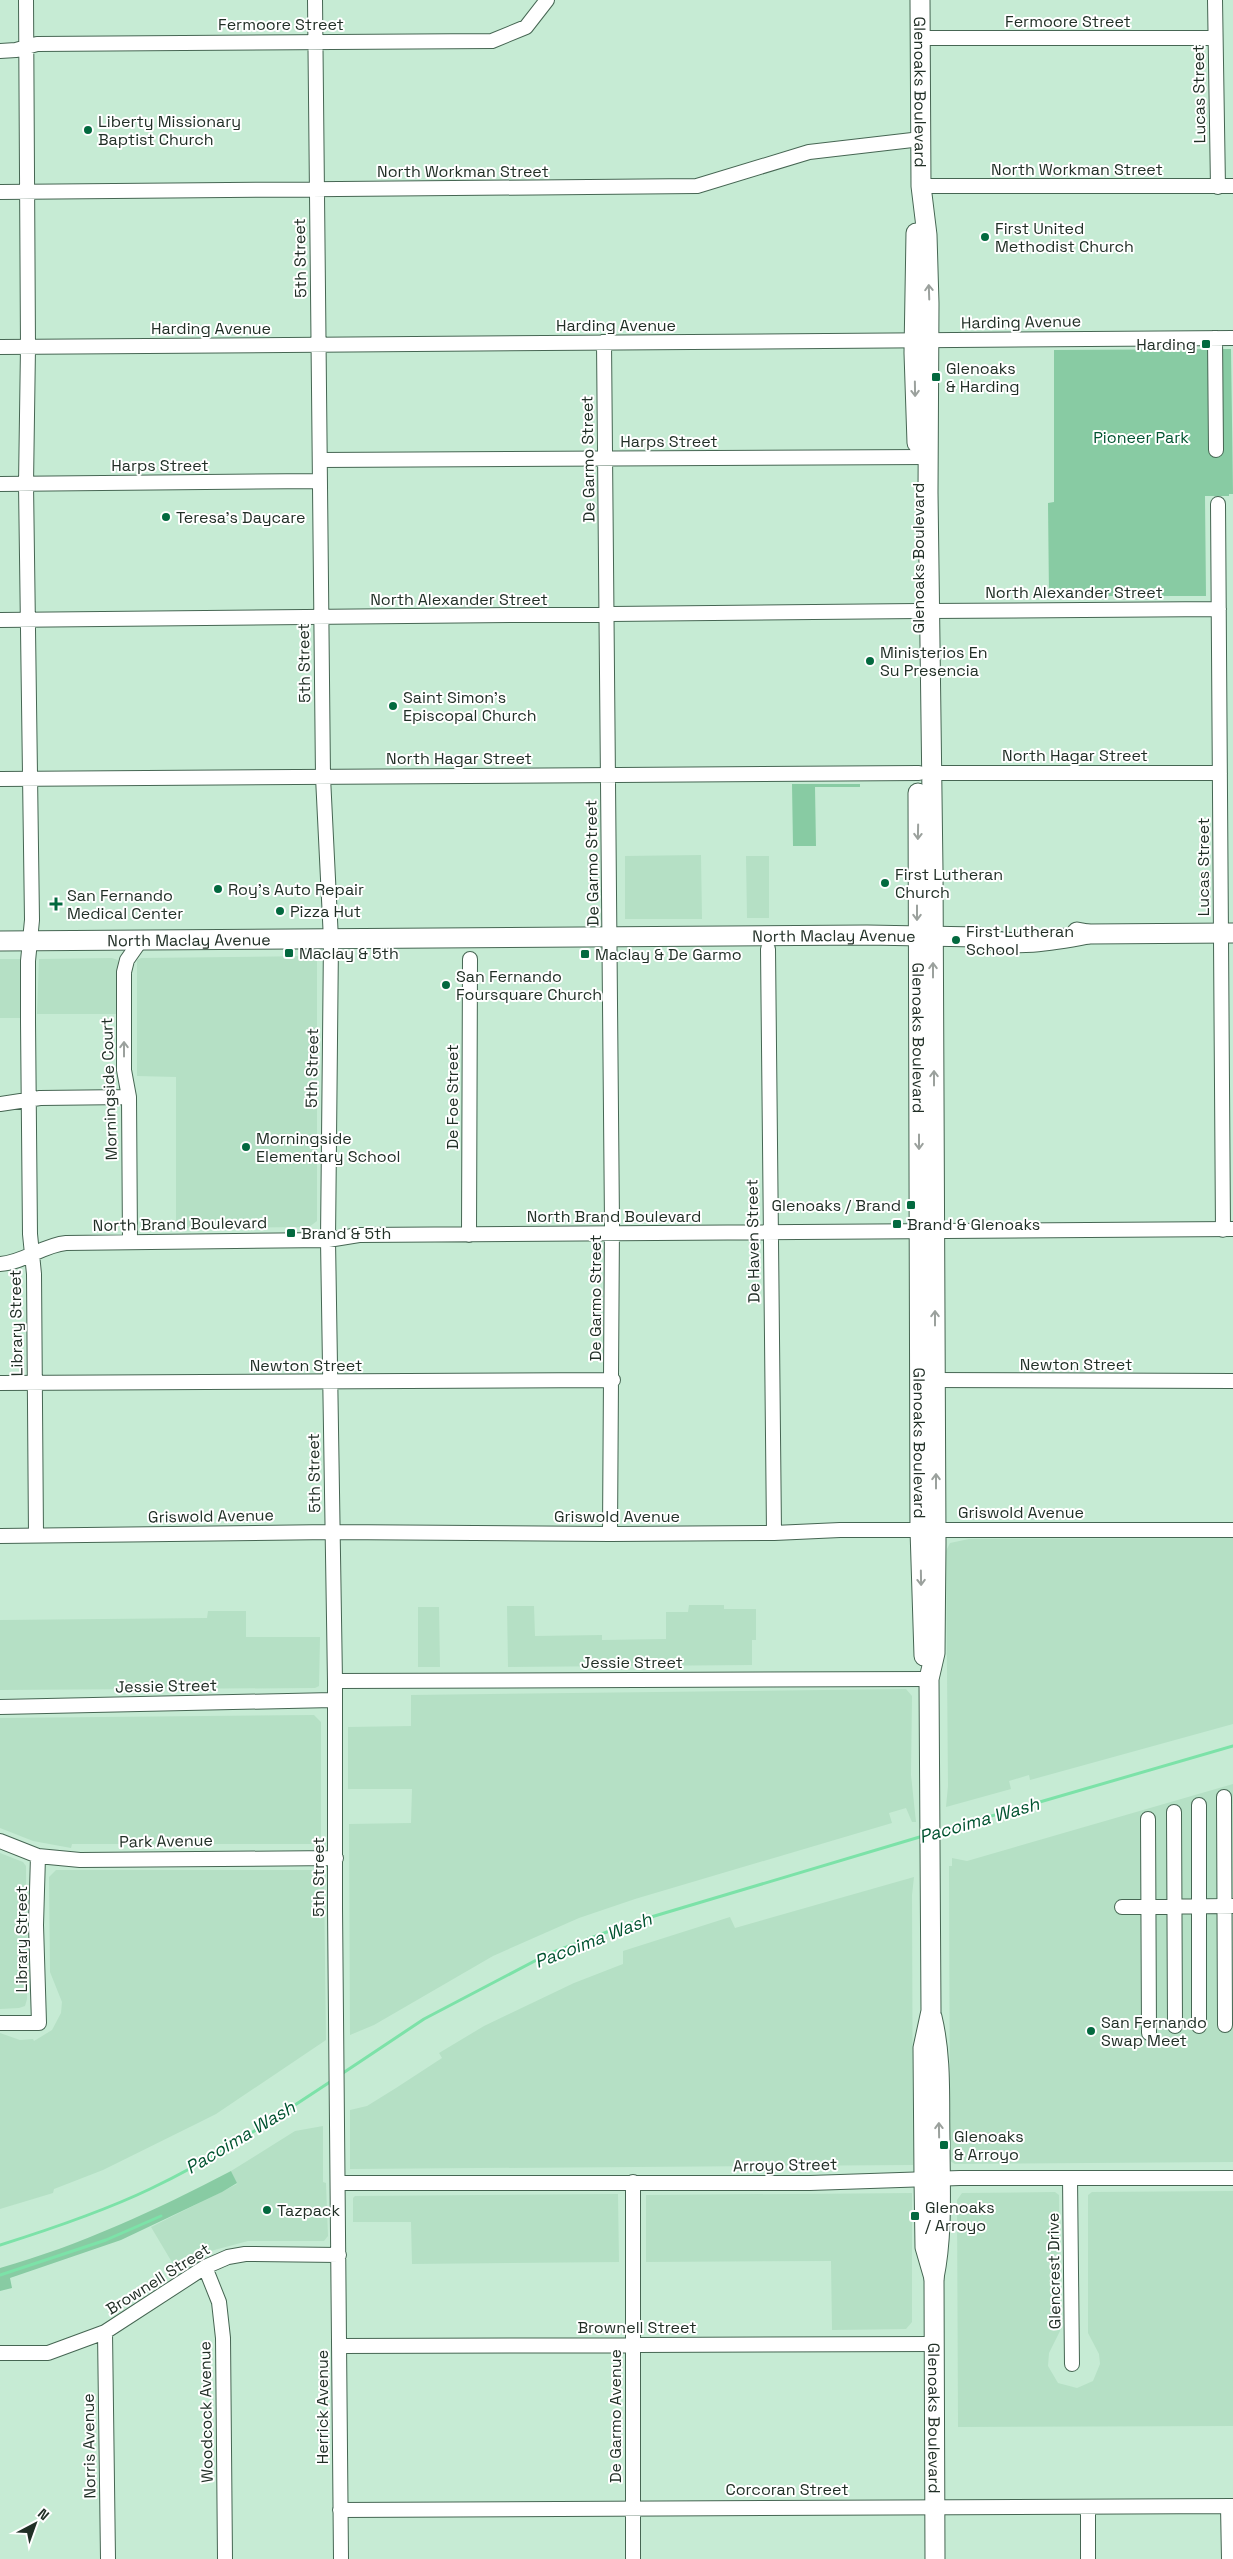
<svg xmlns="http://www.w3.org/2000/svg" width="1233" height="2559" font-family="'Space Grotesk',sans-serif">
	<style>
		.built { fill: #b5e0c5 }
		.green { fill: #88cba3 }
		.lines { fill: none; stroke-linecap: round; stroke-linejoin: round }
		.stream { stroke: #7ce2a8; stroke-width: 3 }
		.minor-casing { stroke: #466653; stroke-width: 16 }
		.major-casing { stroke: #466653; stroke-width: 21 }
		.minor { stroke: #fff; stroke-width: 14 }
		.major { stroke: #fff; stroke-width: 19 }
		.oneway { stroke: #9ba19d }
		.poi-dot { fill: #03693f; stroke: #fff; stroke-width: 2 }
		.labels { text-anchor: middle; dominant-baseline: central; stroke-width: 4; stroke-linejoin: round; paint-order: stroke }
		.street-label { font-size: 16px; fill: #212f26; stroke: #fff }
		.poi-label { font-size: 16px; fill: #212f26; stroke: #fff; text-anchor: start }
		.park-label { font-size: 16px; fill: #005430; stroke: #fff }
		.water-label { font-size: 18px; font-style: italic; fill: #005330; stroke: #fff }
	</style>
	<rect width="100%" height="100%" fill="#c6ebd4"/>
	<path class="built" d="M701 855 702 919H625V856Z
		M746 856H769V918H747Z
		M317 956V1221L309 1227 176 1228V1077L137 1076V960L141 958Z
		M112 958 118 960 119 1014H37L39 959Z
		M0 959H20V1018H0Z
		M1233 1538V1724L1030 1780 1029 1775 1009 1781 1011 1789 946 1807 948 1786 946 1551 950 1543 969 1539Z
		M689 1605H724V1609H756V1640H752V1665L508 1667 507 1606H534L535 1636 602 1635V1640L666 1639V1612H688Z
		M418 1607H439L440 1667H418Z
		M208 1611H246V1637H320L319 1686 315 1688 0 1690V1620L207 1618Z
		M906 1689 912 1696 911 1775 916 1822H912L906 1808 889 1813 892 1823 635 1899 579 1918 493 1956 374 2025 350 2035 349 1824 411 1823 412 1789H348V1727L411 1726V1695Z
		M314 1715 321 1722V1839L316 1844H72L71 1848 33 1841 0 1828V1718Z
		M1233 1784V2162L955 2164 950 2161 949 1866H952V1858L967 1861Z
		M0 1853 23 1862 26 1866 27 1999 25 2006 19 2008 0 2009Z
		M56 1870H316L321 1872 324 1881 326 2040 216 2114 196 2124 103 2170 54 2189 53 2193 0 2209V2033L20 2040 33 2039 34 2041 52 2030 61 2013 62 2002 50 1972 49 1877Z
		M914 1877 912 1895 913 2165 350 2169V2110L367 2106 396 2088 442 2058 439 2053 484 2026 574 1983 623 1964V1951L730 1917 735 1928Z
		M323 2126V2182L326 2183 328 2236 324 2241H248L203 2253 176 2269 151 2227 237 2184 231 2171 295 2131Z
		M1233 2191V2426L958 2427 957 2200 962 2193 1055 2192 1059 2195 1060 2331 1049 2353 1048 2366 1058 2383 1077 2388 1093 2381 1100 2364 1099 2354 1088 2333V2195L1092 2192Z
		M912 2193V2322L906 2329 832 2330 831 2261 646 2262V2195Z
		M618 2194 619 2262 412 2264 411 2222H353V2198L355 2196Z"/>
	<path class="green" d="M1231 349 1233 494H1229V496H1205L1206 596H1049L1048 503 1054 502V350Z
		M792 784H860V787H815L816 846H793Z
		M231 2171 237 2183 222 2192 121 2240 10 2278 12 2288 0 2291V2268C81 2245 156 2210 231 2171Z"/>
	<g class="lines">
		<path class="stream" d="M936 1832 1233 1746
			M340 2075 424 2019 548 1954 631 1923 923 1836
			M0 2245C51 2229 102 2212 150 2189 214 2159 274 2119 333 2080
			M0 2275 106 2240 161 2216"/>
		<defs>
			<path id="minor" d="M26 0 28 347 26 484 32 920 28 961V1022L30 1234 34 1274 36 1535
				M315 0 323 777 331 940 328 1240 335 1681V1908L341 2559
				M1215 0 1218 187
				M920 38H1215
				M0 51 16 50 37 44 492 41 526 27 547 0
				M921 186H1233
				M0 192 697 186 809 152 921 139
				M1215 338 1216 450
				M604 342 612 1223 610 1534
				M0 347 1233 338
				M320 460 928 457
				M0 484 320 481
				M1218 504 1223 1230
				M929 611 1219 609
				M0 620 918 611
				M930 773H1220
				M0 779 919 773
				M768 949 774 1533
				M0 1104 40 1098 129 1097
				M469 1235 470 959
				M130 1242 129 1097 124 1070V972L127 960 141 940
				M0 1264C23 1263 43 1245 66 1243L328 1240 359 1235 1233 1229
				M926 1380 1233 1381
				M0 1383 613 1380
				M0 1536 332 1532 610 1534 774 1533 840 1530H1233
				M335 1681 929 1679
				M0 1707 333 1700
				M1224 1797 1225 2025
				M1199 1805V2026
				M1174 1812 1175 2026
				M1148 1819 1149 2033
				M0 1841 38 1856 80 1860 336 1858
				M1122 1907 1232 1906
				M0 2023H39L36 1925 38 1856
				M1070 2178 1072 2364
				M633 2182V2559
				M338 2183H810L960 2178H1233
				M205 2267 219 2302 223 2338 225 2559
				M105 2332 108 2559
				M340 2346 934 2344
				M0 2353H48L105 2332 205 2267 228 2257 245 2254 339 2255
				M1228 2506 1229 2559
				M1088 2507V2559
				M340 2510 1233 2506"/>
			<g id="major">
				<path id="s1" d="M920 0 921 186 927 235 929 303 928 492 933 871 936 1543 935 1653 929 1679 931 2011 923 2048 924 2178 925 2247 934 2278"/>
				<path d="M916 233 914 353 917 443"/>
				<path id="s2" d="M918 793 920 1530 924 1656"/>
				<path d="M1077 932 1088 934 1233 933"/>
				<path id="s3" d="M0 941 867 935 978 937C1012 948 1053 941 1088 934"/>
				<path id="s4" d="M932 2017C942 2058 939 2100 940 2141 940 2187 943 2233 934 2278L935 2559"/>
			</g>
		</defs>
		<use href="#minor" class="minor-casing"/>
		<use href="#major" class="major-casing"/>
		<use href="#minor" class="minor"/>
		<use href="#major" class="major"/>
	</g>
	<defs><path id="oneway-shaft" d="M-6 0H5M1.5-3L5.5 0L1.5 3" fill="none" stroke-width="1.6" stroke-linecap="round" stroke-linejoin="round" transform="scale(1.25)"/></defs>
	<g class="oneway">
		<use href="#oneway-shaft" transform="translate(929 292) rotate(-92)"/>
		<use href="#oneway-shaft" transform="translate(915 389) rotate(89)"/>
		<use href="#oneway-shaft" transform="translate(918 832) rotate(91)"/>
		<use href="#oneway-shaft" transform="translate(917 913) rotate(90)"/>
		<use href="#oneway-shaft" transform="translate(933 970) rotate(-90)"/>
		<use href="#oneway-shaft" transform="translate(124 1049) rotate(-90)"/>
		<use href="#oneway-shaft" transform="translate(934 1078) rotate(-90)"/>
		<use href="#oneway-shaft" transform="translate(919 1142) rotate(90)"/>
		<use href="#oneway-shaft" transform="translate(935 1318) rotate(-90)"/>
		<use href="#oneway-shaft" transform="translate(936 1481) rotate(-90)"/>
		<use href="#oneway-shaft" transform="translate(921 1578) rotate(89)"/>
		<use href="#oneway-shaft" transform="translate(939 2130) rotate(-91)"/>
	</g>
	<g class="poi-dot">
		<circle cx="88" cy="130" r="5"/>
		<circle cx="985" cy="237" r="5"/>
		<rect x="1201" y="339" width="10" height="10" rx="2.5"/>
		<rect x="931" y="372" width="10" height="10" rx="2.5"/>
		<circle cx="166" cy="517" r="5"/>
		<circle cx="870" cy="661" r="5"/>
		<circle cx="393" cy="706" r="5"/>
		<circle cx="885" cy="883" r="5"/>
		<circle cx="218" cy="889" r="5"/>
		<path d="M53.5 896.5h5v5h5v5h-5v5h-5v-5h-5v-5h5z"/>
		<circle cx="280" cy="911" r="5"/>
		<circle cx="956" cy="940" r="5"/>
		<rect x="284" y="948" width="10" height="10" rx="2.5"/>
		<rect x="580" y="949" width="10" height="10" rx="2.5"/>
		<circle cx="446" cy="985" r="5"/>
		<circle cx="246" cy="1147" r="5"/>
		<rect x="906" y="1200" width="10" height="10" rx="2.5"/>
		<rect x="892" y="1219" width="10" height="10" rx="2.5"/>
		<rect x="286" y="1228" width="10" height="10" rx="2.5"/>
		<circle cx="1091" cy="2031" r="5"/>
		<rect x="939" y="2140" width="10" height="10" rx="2.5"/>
		<circle cx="267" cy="2210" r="5"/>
		<rect x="910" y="2211" width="10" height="10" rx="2.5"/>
	</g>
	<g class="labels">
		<g class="street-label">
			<text x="1068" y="21">Fermoore Street</text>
			<text x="281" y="24">Fermoore Street</text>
			<text stroke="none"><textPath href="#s1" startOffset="92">Glenoaks Boulevard</textPath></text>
			<text transform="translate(1199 94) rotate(-91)">Lucas Street</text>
			<text x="1077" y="169">North Workman Street</text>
			<text x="463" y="171">North Workman Street</text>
			<text transform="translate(300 258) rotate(-91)">5th Street</text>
			<text transform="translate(1021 322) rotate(-1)">Harding Avenue</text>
			<text x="616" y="325">Harding Avenue</text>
			<text x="211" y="328">Harding Avenue</text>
			<text x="669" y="441">Harps Street</text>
			<text transform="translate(588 459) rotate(-91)">De Garmo Street</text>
			<text x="160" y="465">Harps Street</text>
			<text transform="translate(918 558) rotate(-90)">Glenoaks Boulevard</text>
			<text x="1074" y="592">North Alexander Street</text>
			<text x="459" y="599">North Alexander Street</text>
			<text transform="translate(304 663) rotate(-91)">5th Street</text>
			<text x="1075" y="755">North Hagar Street</text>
			<text x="459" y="758">North Hagar Street</text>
			<text transform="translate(592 863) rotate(-91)">De Garmo Street</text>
			<text transform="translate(1203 867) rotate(-90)">Lucas Street</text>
			<text stroke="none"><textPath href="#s3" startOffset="834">North Maclay Avenue</textPath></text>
			<text stroke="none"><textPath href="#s3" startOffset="189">North Maclay Avenue</textPath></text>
			<text stroke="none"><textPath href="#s2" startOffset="245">Glenoaks Boulevard</textPath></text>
			<text transform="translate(312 1068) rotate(-89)">5th Street</text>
			<text transform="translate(109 1089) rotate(-92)">Morningside Court</text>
			<text transform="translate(452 1097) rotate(-90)">De Foe Street</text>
			<text x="614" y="1216">North Brand Boulevard</text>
			<text transform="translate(180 1224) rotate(-1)">North Brand Boulevard</text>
			<text transform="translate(753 1241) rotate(-91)">De Haven Street</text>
			<text transform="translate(595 1298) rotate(-90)">De Garmo Street</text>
			<text transform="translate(16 1323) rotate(-91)">Library Street</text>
			<text x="1076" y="1364">Newton Street</text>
			<text x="306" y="1365">Newton Street</text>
			<text stroke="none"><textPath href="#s2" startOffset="650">Glenoaks Boulevard</textPath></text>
			<text transform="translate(314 1473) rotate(-91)">5th Street</text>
			<text x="1021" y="1512">Griswold Avenue</text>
			<text transform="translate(211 1516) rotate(-1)">Griswold Avenue</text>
			<text x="617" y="1516">Griswold Avenue</text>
			<text x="632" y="1662">Jessie Street</text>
			<text transform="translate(166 1686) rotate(-1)">Jessie Street</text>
			<text transform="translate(166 1841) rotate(-1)">Park Avenue</text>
			<text transform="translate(318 1877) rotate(-90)">5th Street</text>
			<text transform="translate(21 1939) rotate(-90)">Library Street</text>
			<text transform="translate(785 2165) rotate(-1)">Arroyo Street</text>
			<text transform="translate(1054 2271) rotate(-91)">Glencrest Drive</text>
			<text transform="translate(158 2279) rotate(-32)">Brownell Street</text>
			<text x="637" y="2327">Brownell Street</text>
			<text transform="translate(322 2407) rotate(-90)">Herrick Avenue</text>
			<text transform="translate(206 2412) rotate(-91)">Woodcock Avenue</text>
			<text transform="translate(615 2416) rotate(-90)">De Garmo Avenue</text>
			<text stroke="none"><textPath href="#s4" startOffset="402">Glenoaks Boulevard</textPath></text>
			<text transform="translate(89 2446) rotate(-91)">Norris Avenue</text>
			<text x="787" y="2489">Corcoran Street</text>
		</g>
		<g class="poi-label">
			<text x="98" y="121">Liberty Missionary<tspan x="98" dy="18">Baptist Church</tspan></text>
			<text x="995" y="228">First United<tspan x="995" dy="18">Methodist Church</tspan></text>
			<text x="1196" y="344" text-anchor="end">Harding</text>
			<text x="946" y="368">Glenoaks<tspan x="946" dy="18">&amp; Harding</tspan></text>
			<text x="176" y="517">Teresa's Daycare</text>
			<text x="880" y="652">Ministerios En<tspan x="880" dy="18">Su Presencia</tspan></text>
			<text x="403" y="697">Saint Simon's<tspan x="403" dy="18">Episcopal Church</tspan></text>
			<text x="895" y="874">First Lutheran<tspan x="895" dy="18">Church</tspan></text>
			<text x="228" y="889">Roy's Auto Repair</text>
			<text x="67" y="895">San Fernando<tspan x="67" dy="18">Medical Center</tspan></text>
			<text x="290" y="911">Pizza Hut</text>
			<text x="966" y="931">First Lutheran<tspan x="966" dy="18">School</tspan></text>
			<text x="299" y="953">Maclay &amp; 5th</text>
			<text x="595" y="954">Maclay &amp; De Garmo</text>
			<text x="456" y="976">San Fernando<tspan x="456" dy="18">Foursquare Church</tspan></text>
			<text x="256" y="1138">Morningside<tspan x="256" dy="18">Elementary School</tspan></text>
			<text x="901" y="1205" text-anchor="end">Glenoaks / Brand</text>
			<text x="907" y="1224">Brand &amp; Glenoaks</text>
			<text x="301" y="1233">Brand &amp; 5th</text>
			<text x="1101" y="2022">San Fernando<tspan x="1101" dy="18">Swap Meet</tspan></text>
			<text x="954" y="2136">Glenoaks<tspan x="954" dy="18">&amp; Arroyo</tspan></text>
			<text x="925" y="2207">Glenoaks<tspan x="925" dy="18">/ Arroyo</tspan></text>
			<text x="277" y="2210">Tazpack</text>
		</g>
		<g class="park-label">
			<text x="1141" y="437">Pioneer Park</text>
		</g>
		<g class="water-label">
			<text transform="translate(979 1820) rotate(-16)">Pacoima Wash</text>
			<text transform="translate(593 1940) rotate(-21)">Pacoima Wash</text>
			<text transform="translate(240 2137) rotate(-31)">Pacoima Wash</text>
		</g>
	</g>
	<g transform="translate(35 2524) rotate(41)" stroke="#ffffff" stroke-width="4" paint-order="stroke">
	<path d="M0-4L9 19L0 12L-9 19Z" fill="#212f26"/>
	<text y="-8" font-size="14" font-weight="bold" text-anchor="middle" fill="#212f26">N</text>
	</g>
</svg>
